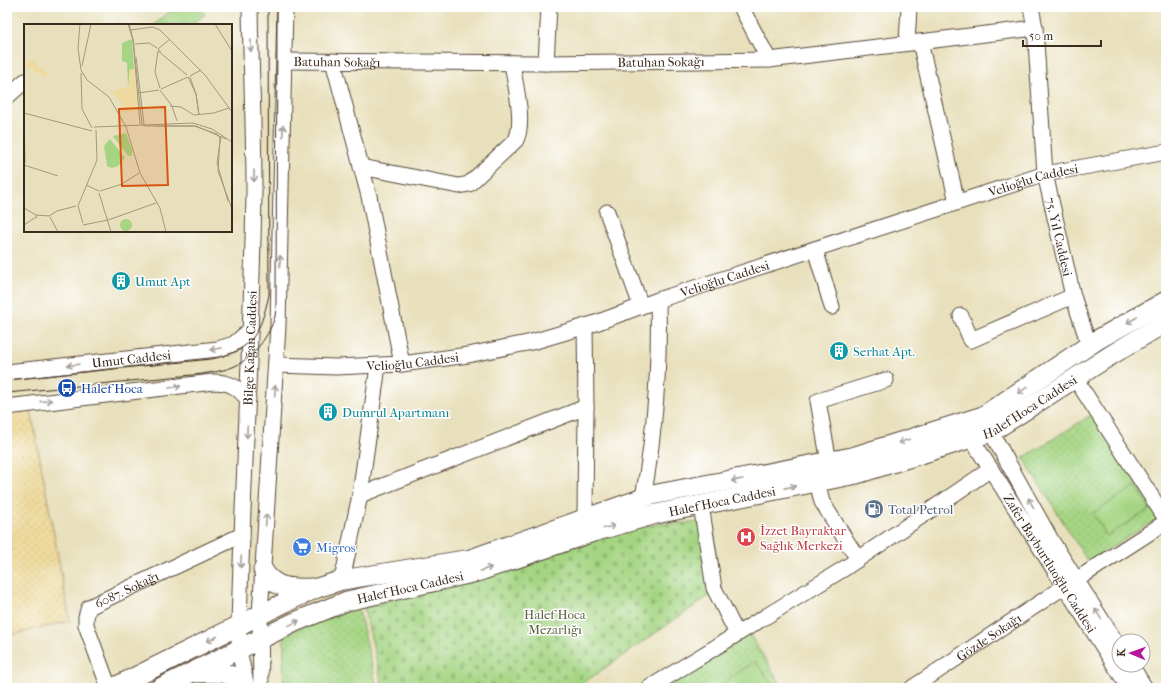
<svg xmlns="http://www.w3.org/2000/svg" width="1173" height="695" font-family="'IM FELL French Canon',serif">
	<style>
		.grass { fill: url(#grass-dots); stroke: #708050 }
		.sand { fill: url(#sand-dots); stroke: #94825e }
		.cemetery { fill: url(#cemetery-stones); stroke: #708050 }
		.garden { fill: #a5d583; stroke: #708050 }
		.lines { fill: none; stroke-linecap: round; stroke-linejoin: round }
		.minor-casing { stroke: #554536; stroke-width: 17 }
		.major-casing { stroke: #554536; stroke-width: 21 }
		.minor { stroke: #fff; stroke-width: 15 }
		.major { stroke: #fff; stroke-width: 19 }
		.tram { stroke: #3b2a1e; stroke-width: 1 }
		.oneway { stroke: #a79f9a }
		.labels { text-anchor: middle; dominant-baseline: central; stroke-width: 3; stroke-linejoin: round; paint-order: stroke }
		.street-label { font-size: 13px; fill: #3b2a1e; stroke: #fff }
		.culture-label { font-size: 13px; fill: #0d838f; stroke: #fff; text-anchor: start }
		.transit-label { font-size: 13px; fill: #164399; stroke: #fff; text-anchor: start }
		.service-label { font-size: 13px; fill: #4e5e75; stroke: #fff; text-anchor: start }
		.health-label { font-size: 13px; fill: #be3a42; stroke: #fff; text-anchor: start }
		.shop-label { font-size: 13px; fill: #366cbe; stroke: #fff; text-anchor: start }
		.park-label { font-size: 13px; fill: #5b5d3c; stroke: #fff }
		.inset-road { fill: none; stroke: #a3977d; stroke-width: 1 }
		.view { fill: #d7540e; fill-opacity: 0.15; stroke: #d7540e; stroke-width: 2 }
		.inset-edge { fill: none; stroke: #3b2a1e; stroke-width: 2 }
	</style>
	<defs>
		<pattern id="grass-dots" width="8" height="8" patternUnits="userSpaceOnUse"><rect width="8" height="8" fill="#a5d583"/><path d="M2 2h.1M6 6h.1" fill="none" stroke="#8fb771" stroke-width="1.8" stroke-linecap="round"/></pattern>
		<pattern id="sand-dots" width="8" height="8" patternUnits="userSpaceOnUse"><rect width="8" height="8" fill="#eeda9e"/><path d="M2 2h.1M6 6h.1" fill="none" stroke="#cdbb88" stroke-width="1.8" stroke-linecap="round"/></pattern>
		<pattern id="cemetery-stones" width="16" height="16" patternUnits="userSpaceOnUse"><rect width="16" height="16" fill="#a5d583"/><path d="M2 7V4a2 2 0 0 1 4 0v3zM10 15v-3a2 2 0 0 1 4 0v3z" fill="#8fb771"/></pattern>
	</defs>
	<rect width="100%" height="100%" fill="#fff"/>
	<filter id="ink" filterUnits="userSpaceOnUse"><feTurbulence type="fractalNoise" baseFrequency=".025" numOctaves="2"/><feDisplacementMap in="SourceGraphic" scale="8" xChannelSelector="R" yChannelSelector="G"/><feConvolveMatrix kernelMatrix="1 2 1 2 8 2 1 2 1" color-interpolation-filters="sRGB"/></filter>
	<filter id="wash" filterUnits="userSpaceOnUse"><feTurbulence type="fractalNoise" baseFrequency=".012" numOctaves="4" result="noise"/><feDisplacementMap in="SourceGraphic" scale="16" xChannelSelector="R" yChannelSelector="G"/><feGaussianBlur stdDeviation="0.9" result="paint"/><feColorMatrix in="noise" values="0 0 0 0 0 0 0 0 0 0 0 0 0 0 0 0 0 1.4 0 .05"/><feComposite in="paint" operator="in"/></filter>
	<g filter="url(#wash)">
		<rect width="100%" height="100%" fill="#e8e0bc"/>
		<path class="grass" d="M1094 413 1159 518 1088 562 1023 458Z
			M357 602 377 688H283L284 635Z
			M749 633 783 688H667Z"/>
		<path class="sand" d="M29 400 70 621 7 636V403Z"/>
		<path class="cemetery" d="M713 522 719 589 576 688H383L364 608 634 528 657 524Z"/>
		<path class="garden" d="M175 7H199L205 14 192 25H154Z
			M1136 486 1150 509 1107 536 1093 513Z
			M755 661 773 686 771 688H717Z"/>
	</g>
	<g filter="url(#ink)">
		<g class="lines">
			<defs>
				<g id="minor">
					<path d="M741 7 769 60"/>
					<path id="s1" d="M1031 7 1035 28 1045 174 1073 296 1089 345"/>
					<path d="M920 42 957 202"/>
					<path d="M907 43 909 7"/>
					<path id="s2" d="M285 61 546 63 769 60 1035 28"/>
					<path d="M333 61 369 196 402 364"/>
					<path d="M546 63 549 7"/>
					<path d="M7 97 25 81"/>
					<path d="M361 167 459 186 469 184 516 140C525 121 515 85 512 63"/>
					<path d="M607 212 641 306"/>
					<path d="M815 249 832 307"/>
					<path d="M961 316 971 340 1073 296"/>
					<path d="M585 326 586 407 585 517"/>
					<path id="s3" d="M277 365 336 367 402 364 468 355 532 342 593 324 658 300 1045 174 1166 152"/>
					<path id="s4" d="M7 372 218 349 234 344 249 331"/>
					<path d="M1075 378 1166 519"/>
					<path d="M7 407 213 382C230 382 238 387 248 400"/>
					<path d="M991 432 1051 540 1119 647"/>
					<path id="s5" d="M971 438 1129 688"/>
					<path d="M829 462 818 401 886 380"/>
					<path d="M817 482 822 502 858 559"/>
					<path d="M360 495 586 407"/>
					<path d="M643 498C655 432 660 367 658 300"/>
					<path d="M701 505 714 588 737 634"/>
					<path d="M342 580 360 495 378 366"/>
					<path d="M1076 580 1166 522"/>
					<path d="M1131 665 1145 688"/>
					<path id="s6" d="M109 688 86 625V617L89 607 242 535"/>
					<path id="s7" d="M247 688 239 650V625C243 480 252 335 254 190 254 129 251 68 250 7"/>
					<path d="M261 688 260 615 278 326 285 7"/>
					<path d="M649 688 845 568 991 469"/>
					<path id="s8" d="M912 688 1065 586"/>
				</g>
				<g id="major">
					<path d="M263 570C274 589 292 589 312 588"/>
					<path d="M197 673C214 672 235 670 244 688"/>
					<path d="M113 688 286 602 317 588 342 580 471 559 652 495 852 457 983 416 1097 340 1166 301"/>
					<path id="s9" d="M160 688 295 622 347 601 477 572 593 532 656 514 857 474 991 432 1108 357 1166 322"/>
				</g>
			</defs>
			<use href="#minor" class="minor-casing"/>
			<use href="#major" class="major-casing"/>
			<use href="#minor" class="minor"/>
			<use href="#major" class="major"/>
			<path class="tram" d="M7 380 211 359C252 351 260 334 269 295L268 7
				M7 393 202 374C213 372 224 371 235 366 253 358 270 335 275 316 276 311 276 304 276 298L277 7"/>
		</g>
		<defs><path id="oneway-shaft" d="M-6 0H5M1.5-3L5.5 0L1.5 3" fill="none" stroke-width="1.6" stroke-linecap="round" stroke-linejoin="round"/></defs>
		<g class="oneway">
			<use href="#oneway-shaft" transform="translate(251 46) rotate(89)"/>
			<use href="#oneway-shaft" transform="translate(283 131) rotate(-89)"/>
			<use href="#oneway-shaft" transform="translate(254 176) rotate(90)"/>
			<use href="#oneway-shaft" transform="translate(280 261) rotate(-89)"/>
			<use href="#oneway-shaft" transform="translate(1132 320) rotate(150)"/>
			<use href="#oneway-shaft" transform="translate(216 349) rotate(170)"/>
			<use href="#oneway-shaft" transform="translate(73 365) rotate(173)"/>
			<use href="#oneway-shaft" transform="translate(175 387) rotate(-8)"/>
			<use href="#oneway-shaft" transform="translate(1023 390) rotate(146)"/>
			<use href="#oneway-shaft" transform="translate(275 391) rotate(-86)"/>
			<use href="#oneway-shaft" transform="translate(46 401) rotate(-6)"/>
			<use href="#oneway-shaft" transform="translate(247 432) rotate(92)"/>
			<use href="#oneway-shaft" transform="translate(904 441) rotate(163)"/>
			<use href="#oneway-shaft" transform="translate(737 480) rotate(170)"/>
			<use href="#oneway-shaft" transform="translate(790 487) rotate(-11)"/>
			<use href="#oneway-shaft" transform="translate(1031 503) rotate(-119)"/>
			<use href="#oneway-shaft" transform="translate(266 520) rotate(-86)"/>
			<use href="#oneway-shaft" transform="translate(609 527) rotate(-15)"/>
			<use href="#oneway-shaft" transform="translate(241 562) rotate(92)"/>
			<use href="#oneway-shaft" transform="translate(486 569) rotate(-19)"/>
			<use href="#oneway-shaft" transform="translate(1098 614) rotate(-122)"/>
			<use href="#oneway-shaft" transform="translate(294 623) rotate(-26)"/>
			<use href="#oneway-shaft" transform="translate(212 639) rotate(153)"/>
		</g>
	</g>
	<defs>
		<symbol id="building-disc" viewBox="-11 -11 22 22"><circle r="9.5" fill="#0f9aa8" stroke="#fff"/><path d="M-4-6H4V6H1V3H-1V6H-4ZM-2.5-4.3h1.7v1.8h-1.7ZM.8-4.3h1.7v1.8H.8ZM-2.5-1h1.7V.8h-1.7ZM.8-1h1.7V.8H.8Z" fill="#fff"/></symbol>
		<symbol id="bus-disc" viewBox="-11 -11 22 22"><circle r="9.5" fill="#1a4fb4" stroke="#fff"/><path d="M-5-6H5V4H4V6H2V4H-2V6H-4V4H-5ZM-3.5-4V0h7V-4ZM-3.5 1.2v1.5H-2V1.2ZM2 1.2v1.5H3.5V1.2Z" fill="#fff"/></symbol>
		<symbol id="fuel-disc" viewBox="-11 -11 22 22"><circle r="9.5" fill="#5c6f8a" stroke="#fff"/><path d="M-5.5-6h7V0h2V4h1.3V-2.5L3-4.5l.8-.8L6-3V5H2.5V1h-1V6h-7ZM-4.2-4.7v3.2H.2V-4.7Z" fill="#fff"/></symbol>
		<symbol id="hospital-disc" viewBox="-11 -11 22 22"><circle r="9.5" fill="#e0444e" stroke="#fff"/><path d="M-5-5h3v3.5h4V-5h3V5h-3V1.5h-4V5h-3Z" fill="#fff"/></symbol>
		<symbol id="supermarket-disc" viewBox="-11 -11 22 22"><circle r="9.5" fill="#3f7fe0" stroke="#fff"/><path d="M-6-5.5h2.5l.6 2H6L4.5 2H-2.5L-4.4-4H-6ZM-1.5 3.2a1.3 1.3 0 1 0 .1 0ZM3 3.2a1.3 1.3 0 1 0 .1 0Z" fill="#fff"/></symbol>
	</defs>
	<g fill-rule="evenodd">
		<use href="#building-disc" x="110" y="270" width="22" height="22"/>
		<use href="#building-disc" x="828" y="340" width="22" height="22"/>
		<use href="#bus-disc" x="56" y="377" width="22" height="22"/>
		<use href="#building-disc" x="317" y="401" width="22" height="22"/>
		<use href="#fuel-disc" x="863" y="498" width="22" height="22"/>
		<use href="#hospital-disc" x="735" y="526" width="22" height="22"/>
		<use href="#supermarket-disc" x="291" y="536" width="22" height="22"/>
	</g>
	<g class="labels">
		<g class="street-label">
			<text stroke="none"><textPath href="#s2" startOffset="52">Batuhan Sokağı</textPath></text>
			<text stroke="none"><textPath href="#s2" startOffset="376">Batuhan Sokağı</textPath></text>
			<text stroke="none"><textPath href="#s3" startOffset="784">Velioğlu Caddesi</textPath></text>
			<text stroke="none"><textPath href="#s1" startOffset="232">75. Yıl Caddesi</textPath></text>
			<text stroke="none"><textPath href="#s3" startOffset="460">Velioğlu Caddesi</textPath></text>
			<text stroke="none"><textPath href="#s7" startOffset="341">Bilge Kağan Caddesi</textPath></text>
			<text stroke="none"><textPath href="#s4" startOffset="125">Umut Caddesi</textPath></text>
			<text stroke="none"><textPath href="#s3" startOffset="136">Velioğlu Caddesi</textPath></text>
			<text stroke="none"><textPath href="#s9" startOffset="919">Halef Hoca Caddesi</textPath></text>
			<text stroke="none"><textPath href="#s9" startOffset="595">Halef Hoca Caddesi</textPath></text>
			<text stroke="none"><textPath href="#s5" startOffset="148">Zafer Bayburtluoğlu Caddesi</textPath></text>
			<text stroke="none"><textPath href="#s9" startOffset="271">Halef Hoca Caddesi</textPath></text>
			<text stroke="none"><textPath href="#s6" startOffset="127">6087. Sokağı</textPath></text>
			<text stroke="none"><textPath href="#s8" startOffset="92">Gözde Sokağı</textPath></text>
		</g>
		<g class="culture-label">
			<text x="135" y="281">Umut Apt</text>
			<text x="853" y="351">Serhat Apt.</text>
			<text x="342" y="412">Dumrul Apartmanı</text>
		</g>
		<g class="transit-label">
			<text x="81" y="388">Halef Hoca</text>
		</g>
		<g class="service-label">
			<text x="888" y="509">Total Petrol</text>
		</g>
		<g class="health-label">
			<text x="760" y="530">İzzet Bayraktar<tspan x="760" dy="15">Sağlık Merkezi</tspan></text>
		</g>
		<g class="shop-label">
			<text x="316" y="547">Migros</text>
		</g>
		<g class="park-label">
			<text x="555" y="614">Halef Hoca<tspan x="555" dy="15">Mezarlığı</tspan></text>
		</g>
	</g>
	<g transform="translate(24 24)">
		<rect width="208" height="208" fill="#e8e0bc"/>
		<path d="M108 15 110 45H106L104 64 103 39 98 37V19ZM86 115 101 134 94 142 88 144 83 142 80 122Z" fill="#a5d583"/>
		<path d="M8 36 18 46 24 50 20 53 2 42V39ZM106 45H110L115 86 100 89 98 79 82 62 90 68 95 64H105Z" fill="#eeda9e"/>
		<path d="M102 109 108 126V132H104L89 112Z" fill="#a5d583"/>
		<path d="M96 201a6 6 0 1 1 12 0a6 6 0 1 1-12 0Z" fill="#a5d583"/>
		<path class="inset-road" d="M56 0 54 24 57 46 63 56 85 73 102 103 116 149 136 184 142 208M104 0 109 16 116 100M105 0 109 15 118 100 121 102H170L193 110 196 114 194 147 208 185M191 0 208 27M106 6 129 3 136 6 181 51 208 88M111 20 125 19 133 24M137 28 134 25 146 15M112 33 120 100M58 42 67 0M57 49 58 85 68 104M166 52 177 46M164 53 172 70 175 91 172 70 166 53M136 64 131 48 134 27 163 51M137 65 164 53M136 66 148 82 153 97M114 69 135 66M146 82 157 83 170 91 190 89 205 84M0 88 1 139M0 89 68 107M132 102H172L202 115M70 103 169 99 188 105 208 118M197 112 193 139 204 177M0 141 34 152M62 161 75 167M76 167 98 160 115 149M75 169 87 208M54 182 73 136 72 106M54 182 59 199M0 184 12 191M26 193 34 208M13 194 12 191 25 192 33 187 52 182M0 201 12 193M59 201 84 196 132 179"/>
		<path class="view" d="M141 83 144 161 98 162 95 85Z"/>
		<rect width="208" height="208" class="inset-edge"/>
	</g>
	<rect width="1173" height="695" fill="none" stroke="#fff" stroke-width="24"/>
	<g transform="translate(1131 653) rotate(272)"><circle r="19" fill="#ffffff" stroke="#b1aaa5"/>
	<path d="M0-3L7 15L0 10L-7 15Z" fill="#b5179e"/>
	<text y="-6" font-size="11" font-weight="bold" text-anchor="middle" fill="#3b2a1e">K</text>
	</g>
	<path d="M1023 40v6h78v-6" fill="none" stroke="#3b2a1e" stroke-width="2"/>
	<text x="1029" y="40" font-size="12" fill="#3b2a1e" stroke="#ffffff" stroke-width="3" paint-order="stroke">50 m</text>
</svg>
